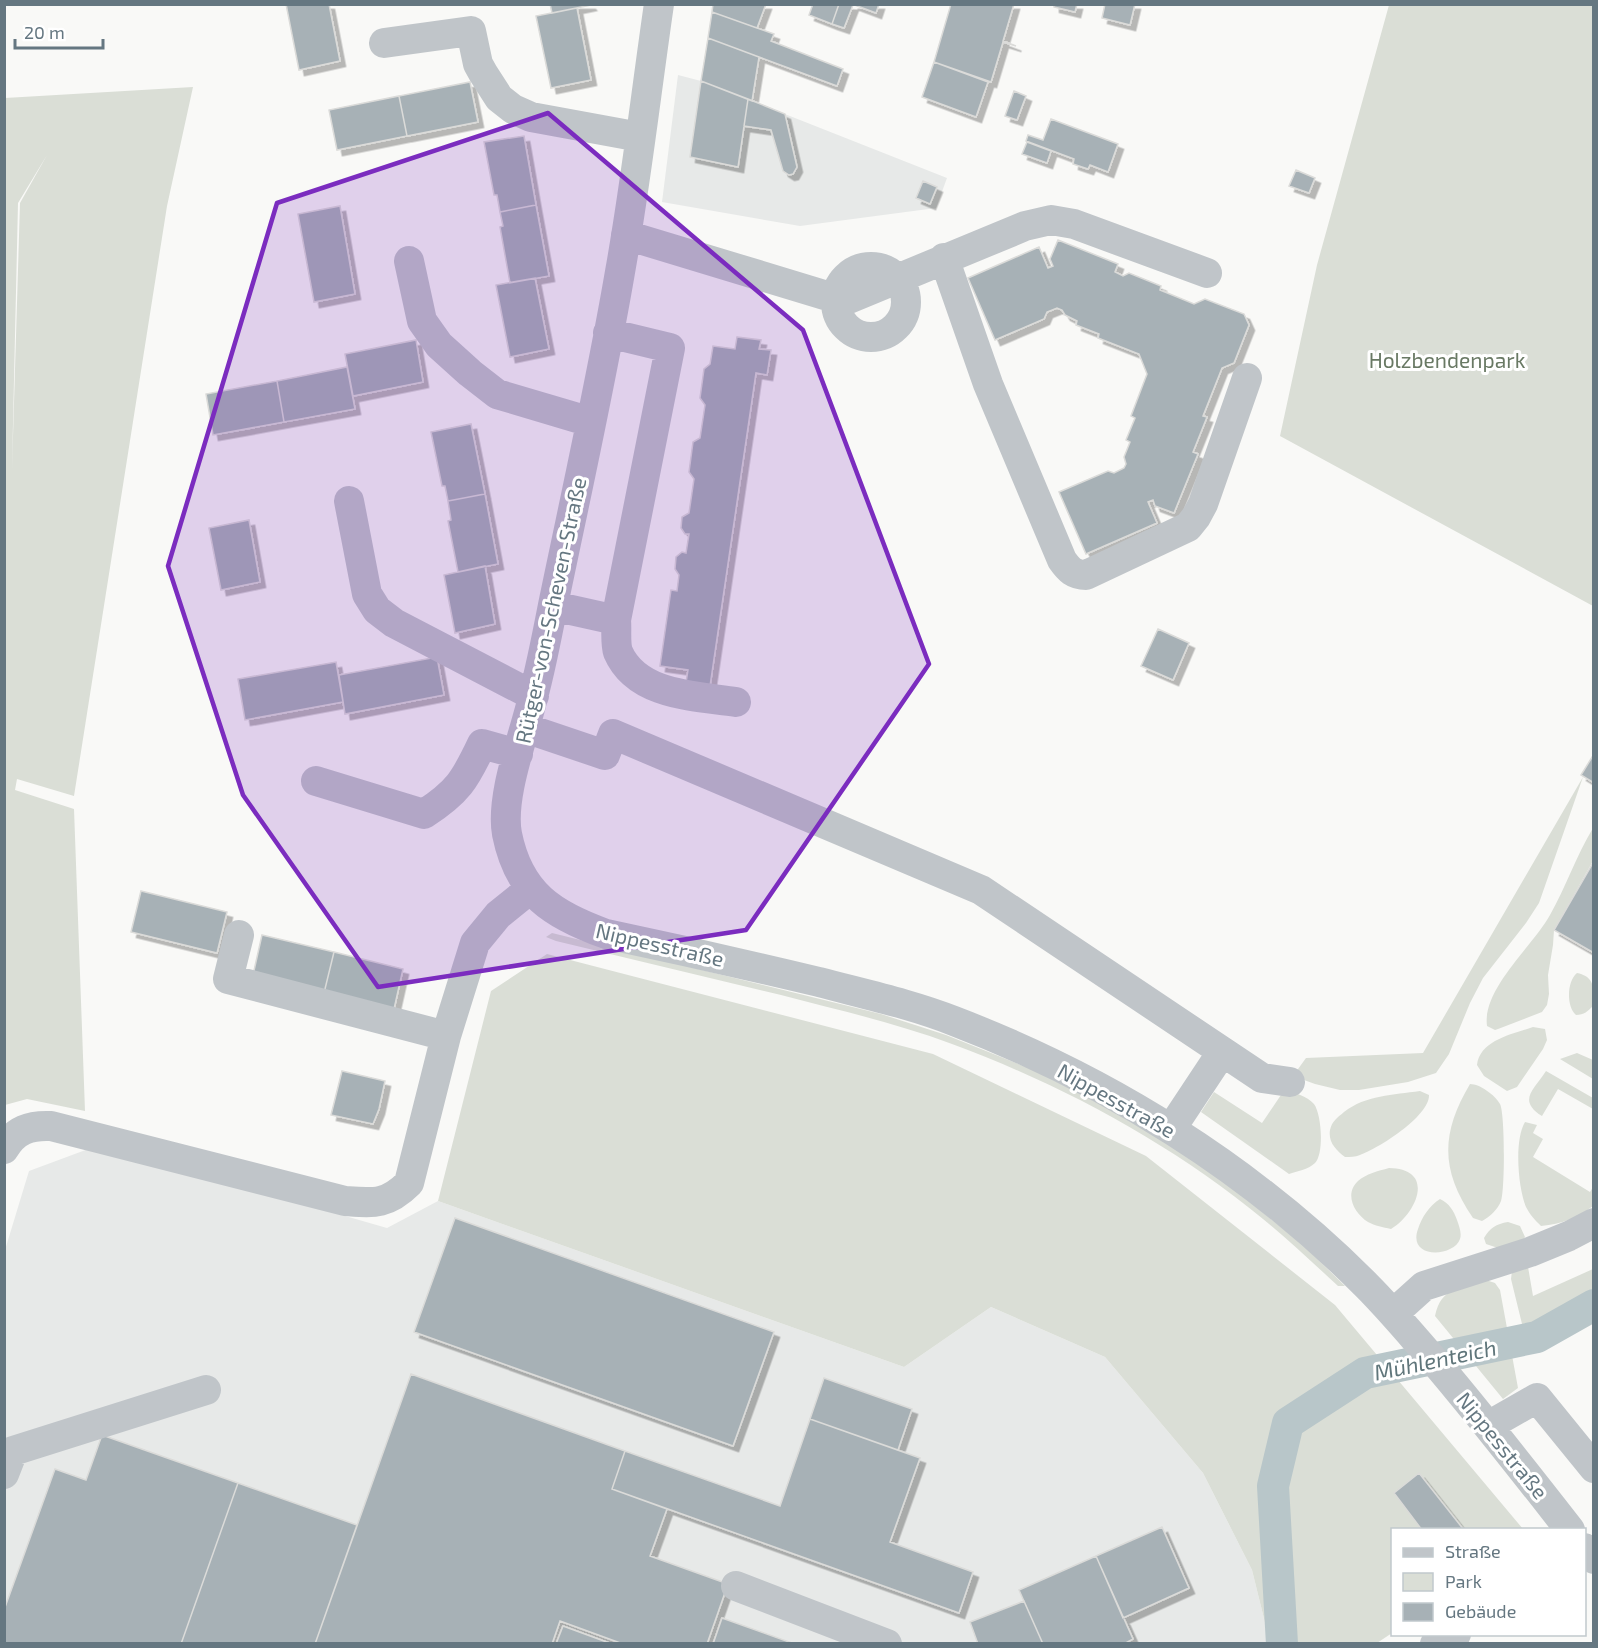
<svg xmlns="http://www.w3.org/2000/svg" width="1598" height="1648" font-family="'Exo 2',sans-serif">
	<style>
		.built { fill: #e7e9e8 }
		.green { fill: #daded6; fill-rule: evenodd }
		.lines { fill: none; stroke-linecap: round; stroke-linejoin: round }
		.canal { stroke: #b8c6c9; stroke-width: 32 }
		.building { fill: #a7b1b6; stroke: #dbdbd9; stroke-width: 1.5; filter: url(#shadow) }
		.minor { stroke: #c0c5c9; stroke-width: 30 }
		.marked { fill: #7b2cbf; fill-opacity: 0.2; stroke: #7b2cbf; stroke-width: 4.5; stroke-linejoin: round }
		.labels { text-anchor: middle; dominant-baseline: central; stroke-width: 6; stroke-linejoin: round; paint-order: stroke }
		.park-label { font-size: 21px; fill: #697964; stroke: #fff }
		.street-label { font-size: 21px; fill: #657781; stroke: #fff }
		.water-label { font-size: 22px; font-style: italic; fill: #60767b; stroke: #fff }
	</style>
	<defs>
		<filter id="shadow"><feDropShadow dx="5.5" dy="5.5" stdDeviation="0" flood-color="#0004"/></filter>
	</defs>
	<rect width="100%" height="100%" fill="#f9f9f7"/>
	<path class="built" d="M678 75 701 81 947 178 936 208 800 226 662 202Z
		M99 1145 387 1228 438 1201 904 1367 991 1307 1105 1357 1203 1473 1252 1570 1270 1643 5 1644V1250L29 1171Z"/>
	<path class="green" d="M1389 5H1593V606L1280 436 1317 265Z
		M193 87 167 206 74 796 17 779 15 790 74 809 85 1111 27 1099 5 1105V98ZM47 155 20 203 12 469 18 203Z
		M1583 777 1539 903 1526 923 1483 978 1470 1003 1449 1054 1436 1073 1408 1082 1359 1090H1340L1315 1084 1293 1076 1306 1058 1423 1053Z
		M1593 828V861L1554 930 1553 945 1548 975 1549 994 1547 1005 1542 1012 1498 1029 1495 1030 1487 1026C1482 989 1533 946 1550 915 1566 887 1576 856 1593 828Z
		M552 933 881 1014 946 1035 1036 1071 1134 1122 1220 1178 1302 1244 1345 1286H1338C1313 1263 1289 1240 1263 1219 1172 1144 1063 1085 952 1044 896 1023 838 1010 781 995 706 977 631 959 556 941L546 937Z
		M547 954 933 1054 1146 1156 1335 1305 1523 1529 1392 1530V1633L1377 1643H1270L1252 1570 1203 1473 1105 1357 991 1307 904 1367 438 1201 491 991Z
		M1577 973C1596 977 1594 990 1593 1006 1588 1011 1584 1015 1576 1015 1566 1006 1567 981 1577 973Z
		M1533 1027 1545 1029 1547 1040 1543 1049 1517 1087 1507 1091 1484 1076 1477 1065C1480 1040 1513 1034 1533 1027Z
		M1577 1053 1593 1060V1079L1560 1059Z
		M1546 1071 1593 1098V1109L1558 1089 1542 1116C1517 1100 1534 1090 1546 1071Z
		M1470 1084C1480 1084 1495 1095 1500 1104 1505 1113 1505 1190 1501 1201 1498 1209 1490 1217 1482 1221L1473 1218C1440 1170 1441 1133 1470 1084Z
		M1285 1089C1294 1093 1307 1096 1314 1104 1322 1115 1324 1154 1315 1163 1308 1170 1297 1171 1289 1174L1201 1112 1214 1092 1262 1123Z
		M1420 1091 1429 1095C1430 1116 1378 1149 1360 1155 1355 1157 1350 1157 1345 1157 1336 1150 1328 1142 1330 1130 1332 1121 1337 1118 1344 1112 1366 1095 1393 1095 1420 1091Z
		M1525 1122 1537 1125 1533 1133 1543 1139 1533 1157 1590 1192 1593 1187V1206C1577 1218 1562 1224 1541 1226 1535 1220 1530 1215 1526 1207 1518 1188 1514 1140 1525 1122Z
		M1389 1168C1437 1169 1416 1214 1391 1229 1383 1227 1375 1226 1368 1222 1354 1213 1344 1194 1358 1181 1366 1174 1378 1171 1389 1168Z
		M1440 1199C1449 1203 1454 1211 1457 1220 1459 1226 1462 1233 1460 1239 1454 1257 1407 1260 1418 1229 1422 1217 1429 1206 1440 1199Z
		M1508 1222 1520 1226 1525 1237 1523 1241 1498 1248 1486 1244 1484 1238C1490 1228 1496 1224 1508 1222Z
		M1527 1261 1533 1296 1593 1269V1293L1551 1321 1523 1328 1511 1279 1512 1271Z
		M1486 1280 1495 1283 1500 1290 1518 1388 1503 1399 1435 1316C1441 1287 1460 1288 1486 1280Z"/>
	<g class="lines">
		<path class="canal" d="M1282 1644 1273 1486 1288 1423 1365 1373 1537 1337 1594 1305"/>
	</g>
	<path class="building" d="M286 4H329L340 61 299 70Z
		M550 4H590L591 5 552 13Z
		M713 4H766L757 28 712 12Z
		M813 4H839L832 24 809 15Z
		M839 4 853 5 844 28 832 24Z
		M852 4H879L876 13Z
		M951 4H1014L1003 41 1016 46 1003 42 991 82 934 62Z
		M1054 4H1077L1075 12 1054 7Z
		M1105 4H1135L1130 25 1102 18Z
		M577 8 591 80 551 88 536 16Z
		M712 12 774 34 771 41 843 69 837 86 708 38Z
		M708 38 759 57 752 101 701 81Z
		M934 62 988 82 976 117 922 97Z
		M701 81 748 99 738 167 690 157Z
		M470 82 478 122 407 136 399 96Z
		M1014 91 1026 96 1017 120 1005 116Z
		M399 96 407 136 337 150 329 110Z
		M748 99 785 114 797 167 793 174 789 175 783 171 771 130 744 126Z
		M1051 119 1118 144 1108 172 1090 165 1088 169 1073 164 1074 159 1026 141 1028 135 1043 140Z
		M524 136 536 205 500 212 497 195H494L484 142Z
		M1027 142 1051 151 1047 163 1022 154Z
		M1296 170 1315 178 1309 193 1289 186Z
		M923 181 937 187 930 204 916 198Z
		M536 205 549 276 510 283 500 227 503 226 500 212Z
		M340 206 355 294 314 302 298 214Z
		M1058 240 1118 264 1115 272 1123 276 1129 273 1161 286 1160 290 1194 304 1205 299 1244 314 1249 325 1234 363 1222 368 1203 416 1207 417 1193 452 1198 454 1174 513 1155 506 1153 500 1148 502 1157 523 1086 554 1059 492 1108 471 1114 473 1124 468 1126 464 1124 457 1130 442 1126 440 1135 418 1131 416 1147 374 1139 354 1098 338 1099 334 1076 325 1077 321 1065 315 1062 310 1057 308 1047 312 1044 319 995 340 968 278 1039 247 1048 268 1053 266 1050 259Z
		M535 278 549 349 510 357 496 285Z
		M737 337 761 340 759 349 771 350 767 375 756 373 710 686 686 683 688 670 660 666 671 590 677 591 679 575 675 569 676 557 682 552 686 553 689 534H685L681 528 682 517 689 513 694 479 689 472 693 442 700 438 705 405 700 398 704 369 710 364 713 346 735 349Z
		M416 340 423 382 353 396 345 354Z
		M347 367 355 409 284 422 277 381Z
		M277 381 284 422 213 435 206 394Z
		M471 424 485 494 448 501 445 486H442L431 432Z
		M485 494 498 564 458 572 448 521 451 520 448 501Z
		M249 520 260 582 221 590 209 528Z
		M485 566 495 624 455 633 444 575Z
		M1158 629 1189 643 1173 680 1141 666Z
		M437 657 444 695 345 714 339 675Z
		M336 662 343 702 245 720 238 679Z
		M1594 754V783L1581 775Z
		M1594 861V953L1554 930Z
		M141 891 227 912 217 953 131 932Z
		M262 935 334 952 324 993 253 975Z
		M334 952 403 969 394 1009 324 993Z
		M342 1071 385 1081 379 1109 373 1124 331 1115Z
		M455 1218 774 1332 733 1446 414 1332Z
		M411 1374 625 1451 612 1489 667 1509 650 1556 728 1584 707 1644H623L560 1621 552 1644H315Z
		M824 1378 912 1409 898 1450 810 1419Z
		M810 1419 920 1458 890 1542 973 1572 959 1613 612 1489 625 1451 780 1506Z
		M102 1435 238 1483 181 1644H4V1610L55 1469 86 1480Z
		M1419 1473 1464 1530H1422L1394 1493Z
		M238 1483 357 1525 315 1644H181Z
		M1162 1527 1189 1588 1123 1618 1096 1556Z
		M1096 1556 1133 1639 1124 1644H1043L1019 1590Z
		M1024 1601 1043 1644H978L970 1622Z
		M722 1618 792 1643V1644H713Z
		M563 1626 612 1644H556Z"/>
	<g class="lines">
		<path class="minor" d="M659 4C646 93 636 183 620 272 601 383 576 494 553 605 547 636 541 667 533 697 524 736 500 796 507 834 519 894 553 915 606 934 677 949 748 965 819 982 864 994 911 1004 954 1021 1108 1080 1251 1169 1367 1286 1389 1308 1409 1332 1430 1356 1478 1412 1524 1471 1570 1530
			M384 43 471 31 478 64 483 73 499 98 513 109 531 117 640 137
			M626 235 844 301 1025 226 1051 220 1074 224 1207 273
			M944 258 988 384 1062 560C1069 570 1074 575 1086 575L1188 527 1196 517 1203 504 1247 378
			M409 261 422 321 439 345 470 373 497 394 591 422
			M836 302a35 35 0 1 1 70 0a35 35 0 1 1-70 0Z
			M349 501 367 594 377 610 394 623 534 696
			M553 606 616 620 670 348 608 333
			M616 620C617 629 615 643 618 652 637 696 696 696 736 702
			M525 728 605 755 613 734 981 890 1262 1078 1290 1082
			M316 781 424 814C458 792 465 780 482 744L518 754
			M239 935 228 979 446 1036
			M1171 1129 1222 1052
			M4 1149C15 1130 30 1125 51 1126L345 1201C374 1203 387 1205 409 1183L446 1036 475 943 498 915 530 889
			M1394 1313 1424 1286 1530 1252 1569 1236 1594 1223
			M1488 1426 1537 1398 1594 1468
			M4 1474 13 1451 206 1390
			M1584 1548 1594 1559
			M736 1586 887 1644
			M1435 1644 1456 1634"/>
	</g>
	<path class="marked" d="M548 113 803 330 929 664 746 930 378 987 243 795 168 566 277 203Z"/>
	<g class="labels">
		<g class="park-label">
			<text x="1447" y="359">Holzbendenpark</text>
		</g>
		<g class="street-label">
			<text transform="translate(550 610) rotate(-78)">Rütger-von-Scheven-Straße</text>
			<text transform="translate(660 944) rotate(13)">Nippesstraße</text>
			<text transform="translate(1117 1100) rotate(29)">Nippesstraße</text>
			<text transform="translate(1503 1445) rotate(51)">Nippesstraße</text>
		</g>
		<g class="water-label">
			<text transform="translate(1435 1359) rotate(-12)">Mühlenteich</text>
		</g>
	</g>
	<rect width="1598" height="1648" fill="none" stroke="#657781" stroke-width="12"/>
	<rect x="1391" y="1528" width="195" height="108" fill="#ffffff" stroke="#c1c9cd" stroke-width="1.5"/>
	<rect x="1403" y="1548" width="30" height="9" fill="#c0c5c9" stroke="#c1c9cd" stroke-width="1.5"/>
	<text x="1445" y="1558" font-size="18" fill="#657781">Straße</text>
	<rect x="1403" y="1573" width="30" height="18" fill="#daded6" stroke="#c1c9cd" stroke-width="1.5"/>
	<text x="1445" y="1588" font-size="18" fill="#657781">Park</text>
	<rect x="1403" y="1603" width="30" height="18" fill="#a7b1b6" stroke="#c1c9cd" stroke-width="1.5"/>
	<text x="1445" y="1618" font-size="18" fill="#657781">Gebäude</text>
	<path d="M15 39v9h88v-9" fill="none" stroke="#657781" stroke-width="3"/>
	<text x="24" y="39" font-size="18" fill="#657781" stroke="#ffffff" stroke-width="4.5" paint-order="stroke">20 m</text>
</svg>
